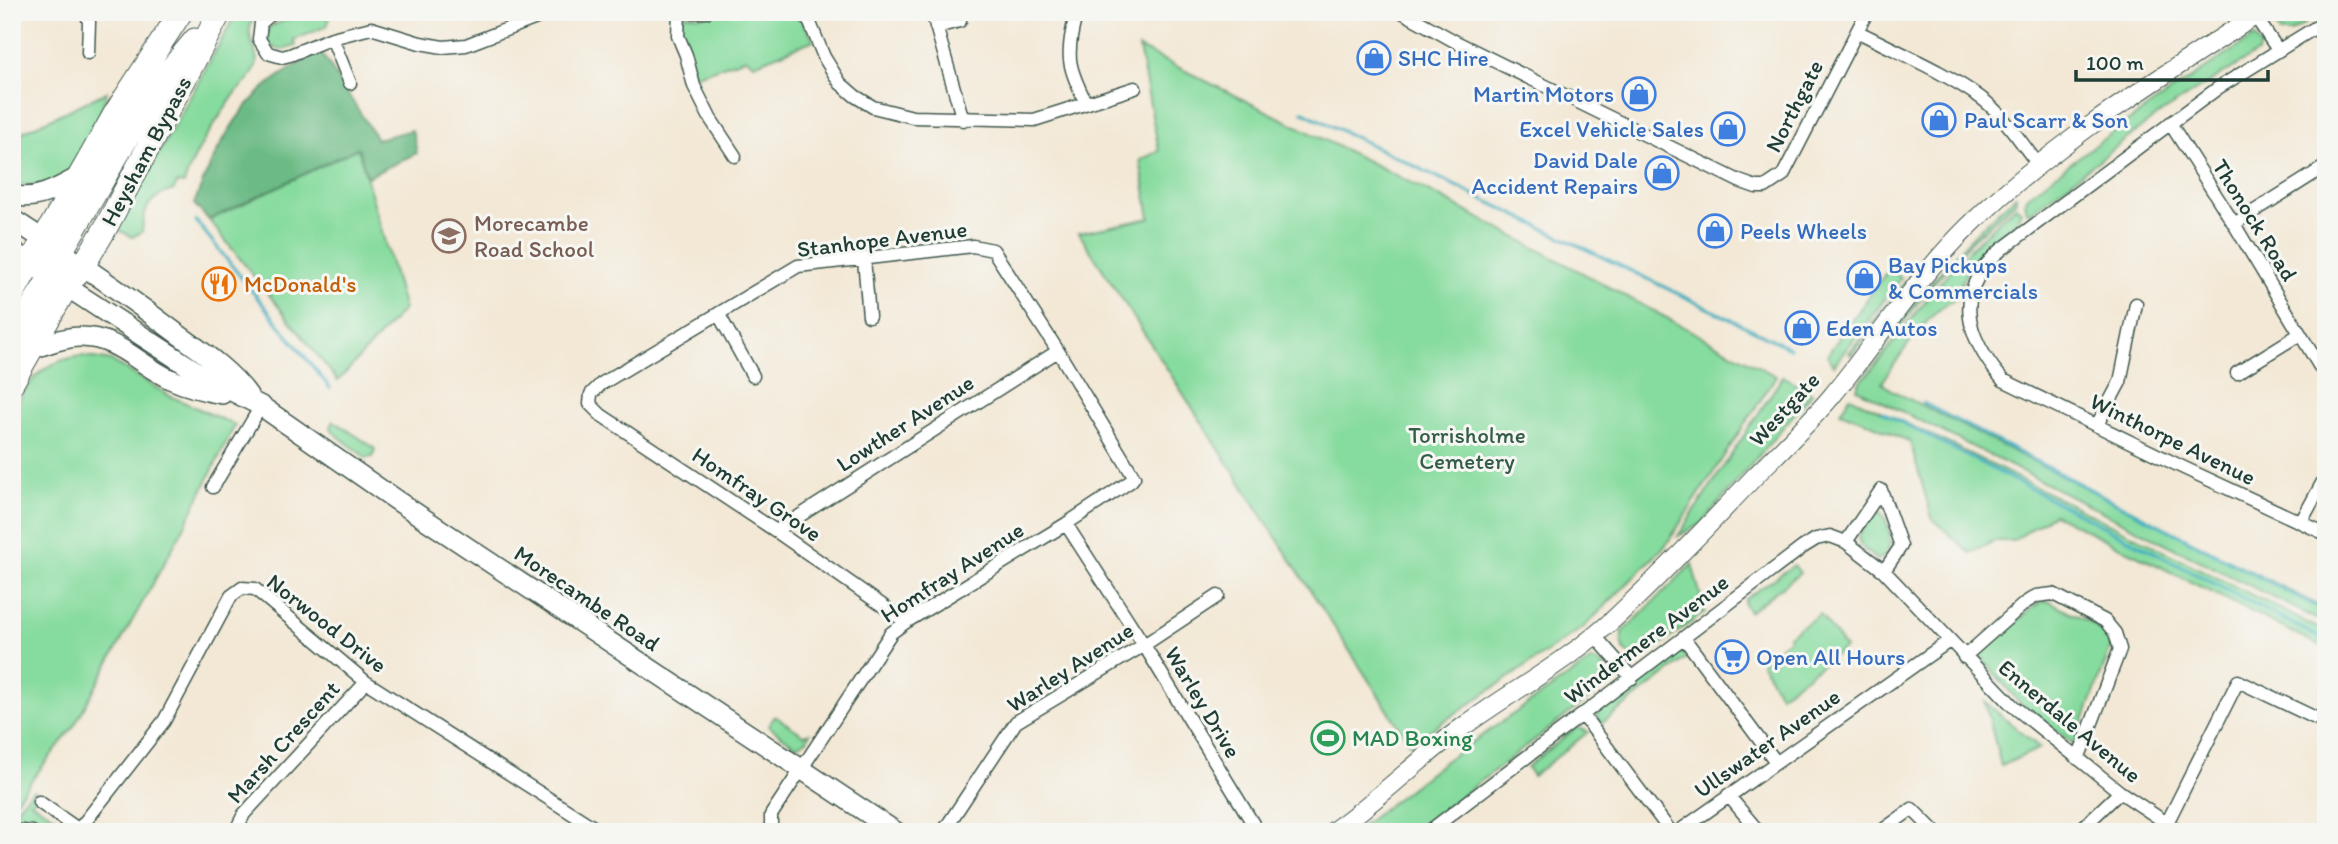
<svg xmlns="http://www.w3.org/2000/svg" width="2338" height="844" font-family="Itim,sans-serif">
	<style>
		.green { fill: #86db9e; stroke: #528c69; stroke-width: 2 }
		.forest { fill: #6cbb85; stroke: #467c5c; stroke-width: 2 }
		.lines { fill: none; stroke-linecap: round; stroke-linejoin: round }
		.stream { stroke: #40adbe; stroke-width: 3.5 }
		.street-casing { stroke: #3f574c; stroke-width: 15 }
		.secondary-casing { stroke: #3f574c; stroke-width: 20 }
		.primary-casing { stroke: #3f574c; stroke-width: 22 }
		.highway-casing { stroke: #3f574c; stroke-width: 25 }
		.street { stroke: #fff; stroke-width: 12 }
		.secondary { stroke: #fff; stroke-width: 18 }
		.primary { stroke: #fff; stroke-width: 19 }
		.highway { stroke: #fff; stroke-width: 23 }
		.labels { text-anchor: middle; dominant-baseline: central; stroke-width: 6; stroke-linejoin: round; paint-order: stroke }
		.shop-label { font-size: 23px; fill: #366cbe; stroke: #f6f6f2; text-anchor: start }
		.street-label { font-size: 23px; fill: #1f3d34; stroke: #f6f6f2 }
		.education-label { font-size: 23px; fill: #785e54; stroke: #f6f6f2; text-anchor: start }
		.food-label { font-size: 23px; fill: #c56008; stroke: #f6f6f2; text-anchor: start }
		.park-label { font-size: 23px; fill: #345d49; stroke: #f6f6f2 }
		.leisure-label { font-size: 23px; fill: #27864d; stroke: #f6f6f2; text-anchor: start }
	</style>
	<rect width="100%" height="100%" fill="#f6f6f2"/>
	<filter id="ink" filterUnits="userSpaceOnUse"><feTurbulence type="fractalNoise" baseFrequency=".0143" numOctaves="2"/><feDisplacementMap in="SourceGraphic" scale="14" xChannelSelector="R" yChannelSelector="G"/><feConvolveMatrix kernelMatrix="1 2 1 2 8 2 1 2 1" color-interpolation-filters="sRGB"/></filter>
	<filter id="wash" filterUnits="userSpaceOnUse"><feTurbulence type="fractalNoise" baseFrequency=".00686" numOctaves="4" result="noise"/><feDisplacementMap in="SourceGraphic" scale="28" xChannelSelector="R" yChannelSelector="G"/><feGaussianBlur stdDeviation="1.57" result="paint"/><feColorMatrix in="noise" values="0 0 0 0 0 0 0 0 0 0 0 0 0 0 0 0 0 1.4 0 .05"/><feComposite in="paint" operator="in"/></filter>
	<g filter="url(#wash)">
		<rect width="100%" height="100%" fill="#f3e8d5"/>
		<path class="green" d="M237 12H257C238 40 263 48 255 69 252 78 241 86 235 94 215 123 194 151 184 184L177 183 174 190C149 197 144 206 142 232L132 237 117 229Z
			M305 12H332L327 26 294 40 296 46 281 50 270 46 266 36 269 27Z
			M717 12H797L814 40 754 64 746 58 694 76 679 28 682 14 700 16Z
			M2292 12H2323L2290 33H2280L2274 24Z
			M2254 37 2261 46 2257 53 2162 112 2031 212H2027L2025 203 2027 197C2100 138 2176 87 2254 37Z
			M1139 48 1434 194 1776 376 1666 545 1584 627 1410 744 1079 233 1150 218 1140 160 1159 151Z
			M107 92 92 139 67 174 39 189 38 185H12V137Z
			M358 148 404 309 338 381 209 220Z
			M1982 196 1931 252 1851 355 1849 353 1952 222 1966 207Z
			M2016 196V201L1972 240 1932 285 1866 371 1857 377C1907 314 1953 247 2016 196Z
			M2016 206 2021 211C2017 226 2001 233 1991 242 1973 257 1962 275 1957 298 1926 313 1901 354 1882 383L1891 390 2326 609V624L1857 389 1860 381 1869 373C1915 315 1958 253 2016 206Z
			M1891 268 1901 278 1834 365 1827 355 1880 281Z
			M82 356 112 361 170 396 235 425 182 531 74 726 12 805V413C30 380 42 361 82 356Z
			M1783 376 1812 393 1701 524 1678 536Z
			M1850 397 1958 448 2326 632V649L2054 514 2013 541H1994L1970 553 1932 518 1910 442 1869 423 1840 412Z
			M334 421 373 447 375 450 373 457 366 458 333 432 331 427Z
			M1878 510C1890 518 1898 553 1877 560 1868 553 1860 548 1858 537L1873 511Z
			M1692 564 1705 612 1644 657C1627 659 1618 648 1623 632Z
			M1794 565 1800 573 1749 612 1744 604 1745 599Z
			M2049 601 2109 633 2112 640 2111 647 2075 745 2018 701 1978 654 2040 602Z
			M1820 614 1845 648 1780 695 1761 662 1789 639 1788 636Z
			M1675 653H1682L1688 657 1601 724 1596 715 1599 709Z
			M1592 660C1605 664 1608 671 1608 684L1414 832H1354L1445 761Z
			M1985 702 2040 748 2001 766Z
			M775 716 804 735 810 733 807 740 796 746 768 726Z
			M1577 727 1588 732 1533 776 1527 767Z
			M33 790 38 794 31 802 61 820 67 829 12 824V813Z"/>
		<path class="forest" d="M320 51 377 139 412 130 417 153 367 177 358 148 209 220 194 204C208 168 226 127 253 99 271 79 297 65 320 51Z"/>
		<g class="lines">
			<path class="stream" d="M1303 112 1790 348
				M196 221 330 388
				M1923 403 2326 611
				M1882 412 2326 641"/>
		</g>
	</g>
	<g filter="url(#ink)">
		<g class="lines">
			<defs>
				<path id="street" d="M86 12 89 22 88 53
					M273 12 261 23 259 39 268 53 282 57 290 55 332 38 371 28 420 43 443 47 466 45 552 12
					M679 12 678 36 686 55 694 86 710 118 735 156
					M684 12H706
					M802 12 810 23 824 57 840 83 855 96 873 107 913 117 1034 120 1135 88
					M932 12 963 120
					M1402 12 1458 43 1739 181 1756 187H1765L1783 175 1867 12
					M2255 16 2278 50
					M1075 19C1065 57 1069 69 1086 103
					M2326 21 2218 88 2002 249C1952 291 1965 336 2003 380L2184 468 2326 534
					M936 27 960 21
					M1857 31C1897 52 1945 72 1981 98 2004 115 2021 143 2038 164
					M332 38 350 83
					M2170 123 2234 224 2326 377
					M2234 224 2326 166
					M864 259 869 316
					M719 315 753 376
					M2237 373 2300 334
					M2097 425 2120 382 2136 304
					M213 487 261 406
					M1881 490 1901 546 1884 571
					M2301 522 2326 476
					M1066 524 1144 645 1258 832
					M776 531 1058 351
					M1846 542 1881 490
					M1595 636 1632 678
					M1684 638 1776 762
					M1964 657 2025 603 2036 596 2053 594 2105 621 2115 633 2120 649 2078 759
					M1582 714 1671 832
					M1728 795 1759 832
					M39 802 79 830
					M2167 823 2238 681 2326 723
					M12 830 32 832
					M77 832 164 721 231 596 242 588 255 589 366 682 601 832
					M235 832 244 814 366 682
					M771 832V815L891 633 906 622 1066 524 1131 481 1134 477 1058 351 993 250 973 246 798 266 601 384 591 394 590 404 601 415 776 531 906 622
					M943 832 1016 722 1144 645 1218 596
					M1428 832 1803 547 1816 539 1830 536 1846 542 1884 571 2013 706 2120 792 2180 832
					M1678 832 1949 641
					M1880 832 1912 809 1935 832
					M2078 832 2120 792"/>
				<path id="secondary" d="M1332 832C1379 800 1418 759 1464 726 1515 689 1570 660 1616 617 1665 571 1711 523 1757 474 1782 449 1808 424 1831 397 1877 341 1916 278 1968 227 2053 143 2161 77 2261 12"/>
				<path id="primary" d="M12 195C36 202 60 187 80 176
					M12 219C68 255 122 292 175 332 201 351 229 369 248 395
					M12 251 208 379 261 406 396 500 896 832
					M32 349C48 344 63 337 79 337 117 336 139 365 170 379 186 386 205 391 222 394"/>
				<path id="highway" d="M37 267C49 266 54 261 61 252L142 112 161 81 195 40
					M12 295 116 112 181 12
					M12 339 51 276 60 268 71 264
					M12 383 67 286 83 266 105 229 220 12"/>
			</defs>
			<use href="#street" class="street-casing"/>
			<use href="#secondary" class="secondary-casing"/>
			<use href="#primary" class="primary-casing"/>
			<use href="#highway" class="highway-casing"/>
			<use href="#street" class="street"/>
			<use href="#secondary" class="secondary"/>
			<use href="#primary" class="primary"/>
			<use href="#highway" class="highway"/>
		</g>
	</g>
	<defs>
		<symbol id="shop-ring" viewBox="-11 -11 22 22"><circle r="9.5" fill="#f6f6f2" stroke="#3f7fe0" stroke-width="1.5"/><path d="M-5-2.5h2.3a2.7 3.5 0 0 1 5.4 0H5L5.5 6h-11ZM-1.5-2.5h3a1.5 2.3 0 0 0-3 0Z" fill="#3f7fe0"/></symbol>
		<symbol id="school-ring" viewBox="-11 -11 22 22"><circle r="9.5" fill="#f6f6f2" stroke="#8d6e63" stroke-width="1.5"/><path d="M0-5L7-2L0 1L-7-2ZM-4 1L0 2.5L4 1V4Q0 6-4 4Z" fill="#8d6e63"/></symbol>
		<symbol id="restaurant-ring" viewBox="-11 -11 22 22"><circle r="9.5" fill="#f6f6f2" stroke="#e8710a" stroke-width="1.5"/><path d="M-5-6h1v4h1v-4h1v4h1v-4h1v5L-1.5 .5V6h-2V.5L-5-1ZM5-6V6H3V1.5H1.5Q1.5-4 5-6Z" fill="#e8710a"/></symbol>
		<symbol id="supermarket-ring" viewBox="-11 -11 22 22"><circle r="9.5" fill="#f6f6f2" stroke="#3f7fe0" stroke-width="1.5"/><path d="M-6-5.5h2.5l.6 2H6L4.5 2H-2.5L-4.4-4H-6ZM-1.5 3.2a1.3 1.3 0 1 0 .1 0ZM3 3.2a1.3 1.3 0 1 0 .1 0Z" fill="#3f7fe0"/></symbol>
		<symbol id="stadium-ring" viewBox="-11 -11 22 22"><circle r="9.5" fill="#f6f6f2" stroke="#2e9e5b" stroke-width="1.5"/><path d="M0-5a6.5 5 0 1 0 0 10a6.5 5 0 1 0 0-10ZM-3.5-1.8h7v3.6h-7Z" fill="#2e9e5b"/></symbol>
	</defs>
	<g fill-rule="evenodd">
		<use href="#shop-ring" x="1355" y="39" width="38" height="38"/>
		<use href="#shop-ring" x="1620" y="75" width="38" height="38"/>
		<use href="#shop-ring" x="1920" y="101" width="38" height="38"/>
		<use href="#shop-ring" x="1709" y="110" width="38" height="38"/>
		<use href="#shop-ring" x="1643" y="154" width="38" height="38"/>
		<use href="#shop-ring" x="1696" y="212" width="38" height="38"/>
		<use href="#school-ring" x="430" y="217" width="38" height="38"/>
		<use href="#shop-ring" x="1845" y="259" width="38" height="38"/>
		<use href="#restaurant-ring" x="200" y="265" width="38" height="38"/>
		<use href="#shop-ring" x="1783" y="309" width="38" height="38"/>
		<use href="#supermarket-ring" x="1713" y="638" width="38" height="38"/>
		<use href="#stadium-ring" x="1309" y="719" width="38" height="38"/>
	</g>
	<g class="labels">
		<g class="shop-label">
			<text x="1398" y="58">SHC Hire</text>
			<text x="1614" y="94" text-anchor="end">Martin Motors</text>
			<text x="1964" y="120">Paul Scarr &amp; Son</text>
			<text x="1704" y="129" text-anchor="end">Excel Vehicle Sales</text>
			<text x="1638" y="160" text-anchor="end">David Dale<tspan x="1638" dy="26">Accident Repairs</tspan></text>
			<text x="1740" y="231">Peels Wheels</text>
			<text x="1888" y="265">Bay Pickups<tspan x="1888" dy="26">&amp; Commercials</tspan></text>
			<text x="1826" y="328">Eden Autos</text>
			<text x="1756" y="657">Open All Hours</text>
		</g>
		<g class="street-label">
			<text transform="translate(1794 106) rotate(-63)">Northgate</text>
			<text transform="translate(146 151) rotate(-62)">Heysham Bypass</text>
			<text transform="translate(2255 220) rotate(58)">Thonock Road</text>
			<text transform="translate(882 239) rotate(-7)">Stanhope Avenue</text>
			<text transform="translate(1784 409) rotate(-47)">Westgate</text>
			<text transform="translate(905 423) rotate(-33)">Lowther Avenue</text>
			<text transform="translate(2173 439) rotate(26)">Winthorpe Avenue</text>
			<text transform="translate(757 494) rotate(34)">Homfray Grove</text>
			<text transform="translate(952 572) rotate(-33)">Homfray Avenue</text>
			<text transform="translate(587 598) rotate(34)">Morecambe Road</text>
			<text transform="translate(327 623) rotate(38)">Norwood Drive</text>
			<text transform="translate(1646 639) rotate(-37)">Windermere Avenue</text>
			<text transform="translate(1070 667) rotate(-33)">Warley Avenue</text>
			<text transform="translate(1203 702) rotate(59)">Warley Drive</text>
			<text transform="translate(2070 721) rotate(40)">Ennerdale Avenue</text>
			<text transform="translate(283 742) rotate(-48)">Marsh Crescent</text>
			<text transform="translate(1767 743) rotate(-35)">Ullswater Avenue</text>
		</g>
		<g class="education-label">
			<text x="474" y="223">Morecambe<tspan x="474" dy="26">Road School</tspan></text>
		</g>
		<g class="food-label">
			<text x="244" y="284">McDonald's</text>
		</g>
		<g class="park-label">
			<text x="1467" y="435">Torrisholme<tspan x="1467" dy="26">Cemetery</tspan></text>
		</g>
		<g class="leisure-label">
			<text x="1352" y="738">MAD Boxing</text>
		</g>
	</g>
	<rect width="2338" height="844" fill="none" stroke="#f6f6f2" stroke-width="42"/>
	<path d="M2076 70v10h192v-10" fill="none" stroke="#1f3d34" stroke-width="3.5"/>
	<text x="2086" y="70" font-size="21" fill="#1f3d34" stroke="#f6f6f2" stroke-width="5" paint-order="stroke">100 m</text>
</svg>
